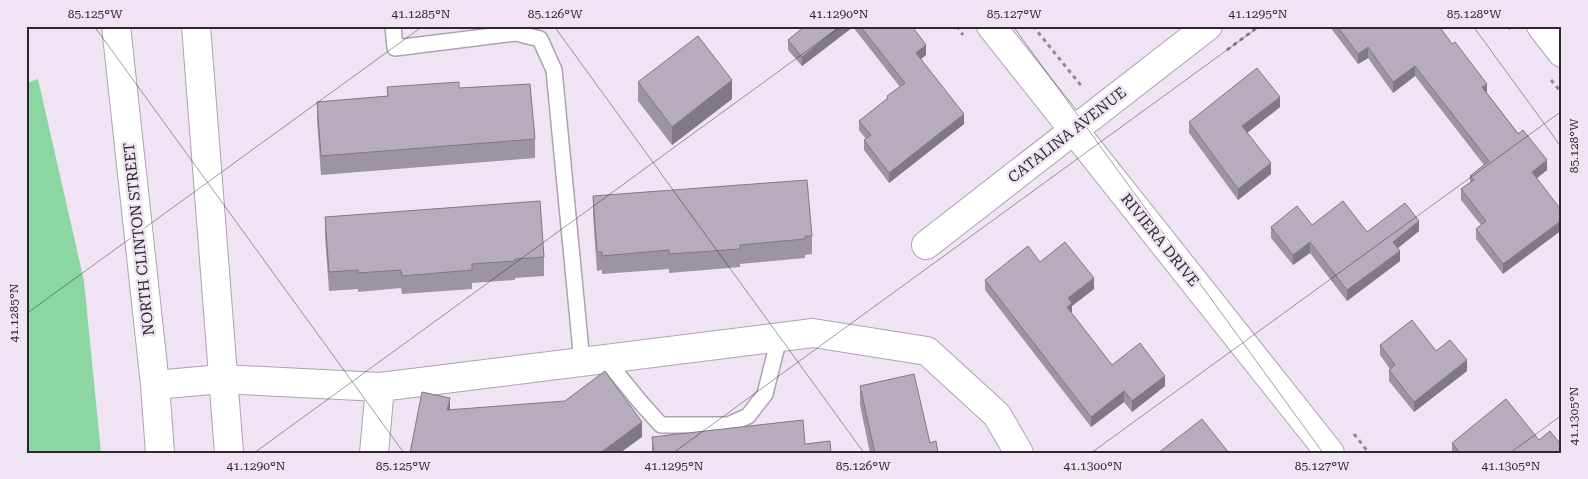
<svg xmlns="http://www.w3.org/2000/svg" width="1588" height="479" font-family="'Roboto Serif',serif">
	<style>
		.green { fill: #8cd6a1 }
		.lines { fill: none; stroke-linecap: round; stroke-linejoin: round }
		.service-casing { stroke: #ada2b1; stroke-width: 18 }
		.minor-casing { stroke: #ada2b1; stroke-width: 30 }
		.primary-casing { stroke: #ada2b1; stroke-width: 30 }
		.path { stroke: #918994; stroke-width: 3; stroke-dasharray: 4 4; stroke-linecap: butt }
		.service { stroke: #fff; stroke-width: 15 }
		.minor { stroke: #fff; stroke-width: 28 }
		.primary { stroke: #fff; stroke-width: 28 }
		.wall { fill: #9d94a1 }
		.shaded-wall { fill: #807883 }
		.building { fill: #b7acbb; stroke: #807883 }
		.ticks { fill: none; stroke: #2c272d; stroke-width: 1; stroke-opacity: 0.45 }
		.labels { text-anchor: middle; dominant-baseline: central; stroke-width: 5; stroke-linejoin: round; paint-order: stroke }
		.street-label { font-size: 15px; fill: #2c272d; stroke: #f0e4f4 }
		.neatline { fill: none; stroke: #2c272d; stroke-width: 2 }
		.ticks-label { font-size: 12px; text-anchor: middle; fill: #2c272d }
	</style>
	<rect width="100%" height="100%" fill="#f0e4f4"/>
	<path class="green" d="M38 79 84 281 101 453H26V83Z"/>
	<g class="lines">
		<defs>
			<path id="service" d="M393 26 395 48 516 33 540 39 554 70 582 362
				M605 359 642 404 661 425H728L748 416 765 394 779 338"/>
			<path id="minor" d="M991 26 1330 453
				M1541 26 1562 53
				M926 245 1208 26
				M155 385 222 379 380 387
				M374 453 380 387 813 333 927 351 997 415 1019 453"/>
			<path id="primary" d="M116 26 155 385 160 453
				M196 26 229 453"/>
		</defs>
		<use href="#service" class="service-casing"/>
		<use href="#minor" class="minor-casing"/>
		<use href="#primary" class="primary-casing"/>
		<path class="path" d="M957 26 963 35
			M1033 26 1083 88
			M1508 26 1513 32
			M1227 50 1259 26
			M1551 80 1562 93
			M1354 434 1369 453"/>
		<use href="#service" class="service"/>
		<use href="#minor" class="minor"/>
		<use href="#primary" class="primary"/>
	</g>
	<path class="wall" d="M805 26H912L926 55 921 59 964 124 889 183 864 150V140L866 139 859 130V121L887 99V96L900 87 853 27 802 66 788 50V40Z
		M1330 26H1439L1487 93 1547 170 1537 178 1503 274 1476 239V229L1481 225 1461 200V189L1470 182V176L1484 165 1415 76 1393 93 1368 58 1358 64 1330 27Z
		M638 82 732 99 672 145 638 101Z
		M387 87 459 88 535 139V158L321 175 317 120V102L387 96Z
		M1280 107 1247 133 1271 174 1238 200 1189 133V122Z
		M593 196 812 236V254L805 255V258L740 264V267L669 273V269L602 274V270L597 271 593 215Z
		M325 217 544 257V276L515 278V280L472 283V289L402 294 401 288 358 292V289L329 291 325 236Z
		M1312 225 1367 232 1419 231 1398 248 1400 261 1347 301 1310 253 1293 265 1271 238V227Z
		M1040 262 1094 289 1072 306V314L1112 365 1165 386 1132 412 1124 402 1091 427 985 290V280Z
		M1380 345 1436 351 1467 371 1414 412 1389 381V370L1390 369 1380 355Z
		M860 386 930 443 938 453H870L860 405Z
		M652 437 805 444 831 453H652Z
		M1539 440 1562 453H1452V443Z"/>
	<path class="shaded-wall" d="M840 26 853 27 802 66V57Z
		M926 45V55L916 63V53Z
		M1368 47V58L1358 64V54Z
		M1415 66V76L1393 93V82Z
		M732 80V99L672 145V127Z
		M1487 84V94L1482 87Z
		M1280 97V107L1242 137V126Z
		M964 114V124L889 183V173Z
		M1547 160V170L1532 182V172Z
		M1271 163V174L1238 200V189Z
		M1562 220V230L1503 274V264Z
		M1419 221V231L1393 252V242Z
		M1310 242V253L1293 265V255Z
		M1400 251V261L1347 301V290Z
		M1094 278V289L1072 306V314L1067 318 1068 298Z
		M1467 360V371L1414 412V402Z
		M1165 376V386L1132 412V401Z
		M1124 391V402L1091 427V417Z
		M450 398V413L447 410Z
		M642 422V437L620 453H600Z"/>
	<path class="building" d="M805 26H840L802 57 788 40Z
		M860 26H912L926 45 916 53 964 114 889 173 864 140 871 135 859 121 888 98 887 96 905 83Z
		M1337 26H1439L1452 44 1455 42 1487 84 1482 87 1518 134 1523 130 1547 160 1532 172 1562 211V220L1503 264 1476 229 1486 221 1461 189 1474 180 1470 176 1489 161 1415 66 1393 82 1368 47 1358 54Z
		M698 36 732 80 672 127 638 82Z
		M1257 68 1280 97 1242 126 1271 163 1238 189 1189 122Z
		M459 82V88L530 84 535 139 321 156 317 102 388 96 387 87Z
		M807 180 812 236H805V239L740 245V249L669 254V250L602 256V252H597L593 196Z
		M540 201 544 257 515 259V261L472 264V270L402 276 401 270 358 273V270L329 272 325 217Z
		M1343 201 1367 232 1405 203 1419 221 1393 242 1400 251 1347 290 1310 242 1293 255 1271 227 1297 206 1312 225Z
		M1065 242 1094 278 1068 298 1072 303 1067 307 1112 365 1140 343 1165 376 1132 401 1124 391 1091 417 985 280 1028 246 1040 262Z
		M1412 320 1436 351 1450 340 1467 360 1414 402 1389 370 1395 365 1380 345Z
		M605 371 642 422 600 453H410L422 392 450 398 447 410 565 401Z
		M914 374 930 443 936 441 938 453H875L860 386Z
		M1506 399 1539 440 1550 431 1562 446V453H1460L1452 443Z
		M1202 419 1229 453H1158Z
		M803 420 805 444 830 441 831 453H654L652 437Z"/>
	<path class="ticks" d="M94 26 404 453M554 26 864 453M1013 26 1323 453M1473 26 1562 148M26 314 423 26M254 453 841 26M673 453 1260 26M1091 453 1562 111M1510 453 1562 415"/>
	<g class="labels">
		<g class="street-label">
			<text transform="translate(1067 135) rotate(-38)">CATALINA AVENUE</text>
			<text transform="translate(139 239) rotate(-96)">NORTH CLINTON STREET</text>
			<text transform="translate(1160 240) rotate(51)">RIVIERA DRIVE</text>
		</g>
	</g>
	<rect width="1588" height="479" fill="none" stroke="#f0e4f4" stroke-width="55"/>
	<rect x="28" y="28" width="1532" height="424" class="neatline"/>
	<g class="ticks-label">
		<text x="95" y="18">85.125°W</text>
		<text x="421" y="18">41.1285°N</text>
		<text x="555" y="18">85.126°W</text>
		<text x="839" y="18">41.1290°N</text>
		<text x="1014" y="18">85.127°W</text>
		<text x="1258" y="18">41.1295°N</text>
		<text x="1474" y="18">85.128°W</text>
		<text transform="translate(1574 146) rotate(-90)" y="4">85.128°W</text>
		<text transform="translate(14 313) rotate(-90)" y="4">41.1285°N</text>
		<text transform="translate(1574 416) rotate(-90)" y="4">41.1305°N</text>
		<text x="256" y="470">41.1290°N</text>
		<text x="403" y="470">85.125°W</text>
		<text x="674" y="470">41.1295°N</text>
		<text x="863" y="470">85.126°W</text>
		<text x="1093" y="470">41.1300°N</text>
		<text x="1322" y="470">85.127°W</text>
		<text x="1511" y="470">41.1305°N</text>
	</g>
</svg>
